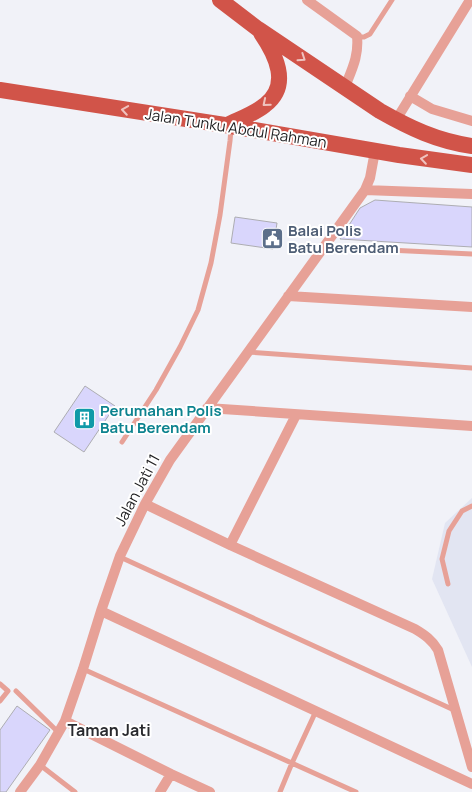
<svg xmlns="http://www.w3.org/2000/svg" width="472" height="792" font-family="Manrope,sans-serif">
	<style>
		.built { fill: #e2e5f2 }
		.building { fill: #d9d6fc; stroke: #adadb2 }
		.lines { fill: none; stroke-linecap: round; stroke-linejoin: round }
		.service { stroke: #e7a197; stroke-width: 5 }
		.minor { stroke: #e7a197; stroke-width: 10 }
		.primary { stroke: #d15449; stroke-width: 16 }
		.oneway { stroke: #efc3bf }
		.labels { text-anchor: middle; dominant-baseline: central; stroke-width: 4; stroke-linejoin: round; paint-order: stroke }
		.street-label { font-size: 15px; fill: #1d1d1f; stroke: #fff }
		.service-label { font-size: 15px; font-weight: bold; fill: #4e5e75; stroke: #fff; text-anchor: start }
		.culture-label { font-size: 15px; font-weight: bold; fill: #0d838f; stroke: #fff; text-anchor: start }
		.neighbourhood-label { font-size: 16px; font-weight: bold; fill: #292a2e; stroke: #fff }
	</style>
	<rect width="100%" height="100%" fill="#f1f2f8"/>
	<path class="built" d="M472 498V667L432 579 445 523Z"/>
	<path class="building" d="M375 200 472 207V247L340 239 360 208Z
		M235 217 277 223 273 249 231 243Z
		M85 386 115 406 84 452 54 432Z
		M17 706 50 730 6 792H0V730Z"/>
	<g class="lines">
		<path class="service" d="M358 37H364L370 34 392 0
			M325 247 472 254
			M248 352 472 368
			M122 442 156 390 180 347 198 310 211 263 220 215 230 141 231 129
			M120 557 454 710
			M448 584 442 559 449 531 462 511 472 506
			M83 669 356 792
			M0 684 8 691 0 701
			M16 691 58 732
			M40 765 75 792
			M280 792 292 763 316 711"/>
		<path class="minor" d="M307 0 357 36C359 56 352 69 345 87
			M410 96 432 109 472 121
			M396 120 470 0
			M365 190 472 194
			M288 296 472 307
			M207 408 472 426
			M145 504 230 545 415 629C425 635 432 640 438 650L472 767
			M230 545 296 415
			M101 611 472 784
			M65 721 171 774 210 792
			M20 792 40 765 65 721 83 669 101 611 120 556 145 504 170 460 365 190 370 178 375 151
			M160 792 171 774"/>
		<path class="primary" d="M220 0 258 29 380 111C410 128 437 141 472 146
			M0 90 231 126 399 155 472 165
			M227 125C239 119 254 114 265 105 291 85 276 55 261 33"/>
	</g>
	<defs><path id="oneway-chevron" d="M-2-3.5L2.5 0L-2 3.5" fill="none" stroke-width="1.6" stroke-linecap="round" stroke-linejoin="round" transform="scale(1.25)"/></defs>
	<g class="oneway">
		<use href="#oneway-chevron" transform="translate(302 58) rotate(34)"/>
		<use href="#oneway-chevron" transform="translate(266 103) rotate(140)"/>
		<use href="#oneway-chevron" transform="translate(125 110) rotate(-171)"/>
		<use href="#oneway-chevron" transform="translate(424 159) rotate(-172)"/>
	</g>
	<defs>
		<symbol id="civic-square" viewBox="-11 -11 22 22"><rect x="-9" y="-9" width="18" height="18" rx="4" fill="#5c6f8a" stroke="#fff"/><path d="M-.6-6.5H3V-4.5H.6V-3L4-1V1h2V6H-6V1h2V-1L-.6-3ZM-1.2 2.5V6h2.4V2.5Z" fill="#fff"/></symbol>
		<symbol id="building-square" viewBox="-11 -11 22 22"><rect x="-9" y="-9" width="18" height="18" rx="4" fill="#0f9aa8" stroke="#fff"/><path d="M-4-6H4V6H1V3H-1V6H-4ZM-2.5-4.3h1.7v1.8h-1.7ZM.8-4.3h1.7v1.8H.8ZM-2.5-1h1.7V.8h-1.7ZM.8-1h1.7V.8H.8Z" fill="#fff"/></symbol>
	</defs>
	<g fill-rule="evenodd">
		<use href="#civic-square" x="260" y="226" width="25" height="25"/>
		<use href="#building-square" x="72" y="406" width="25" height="25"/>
	</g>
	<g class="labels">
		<g class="street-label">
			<text transform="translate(236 128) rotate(9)">Jalan Tunku Abdul Rahman</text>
			<text transform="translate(137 490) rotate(-62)">Jalan Jati 11</text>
		</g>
		<g class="service-label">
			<text x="288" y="230">Balai Polis<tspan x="288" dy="17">Batu Berendam</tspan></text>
		</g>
		<g class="culture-label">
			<text x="100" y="410">Perumahan Polis<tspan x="100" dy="17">Batu Berendam</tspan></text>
		</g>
		<g class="neighbourhood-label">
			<text x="109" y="730">Taman Jati</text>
		</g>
	</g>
</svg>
